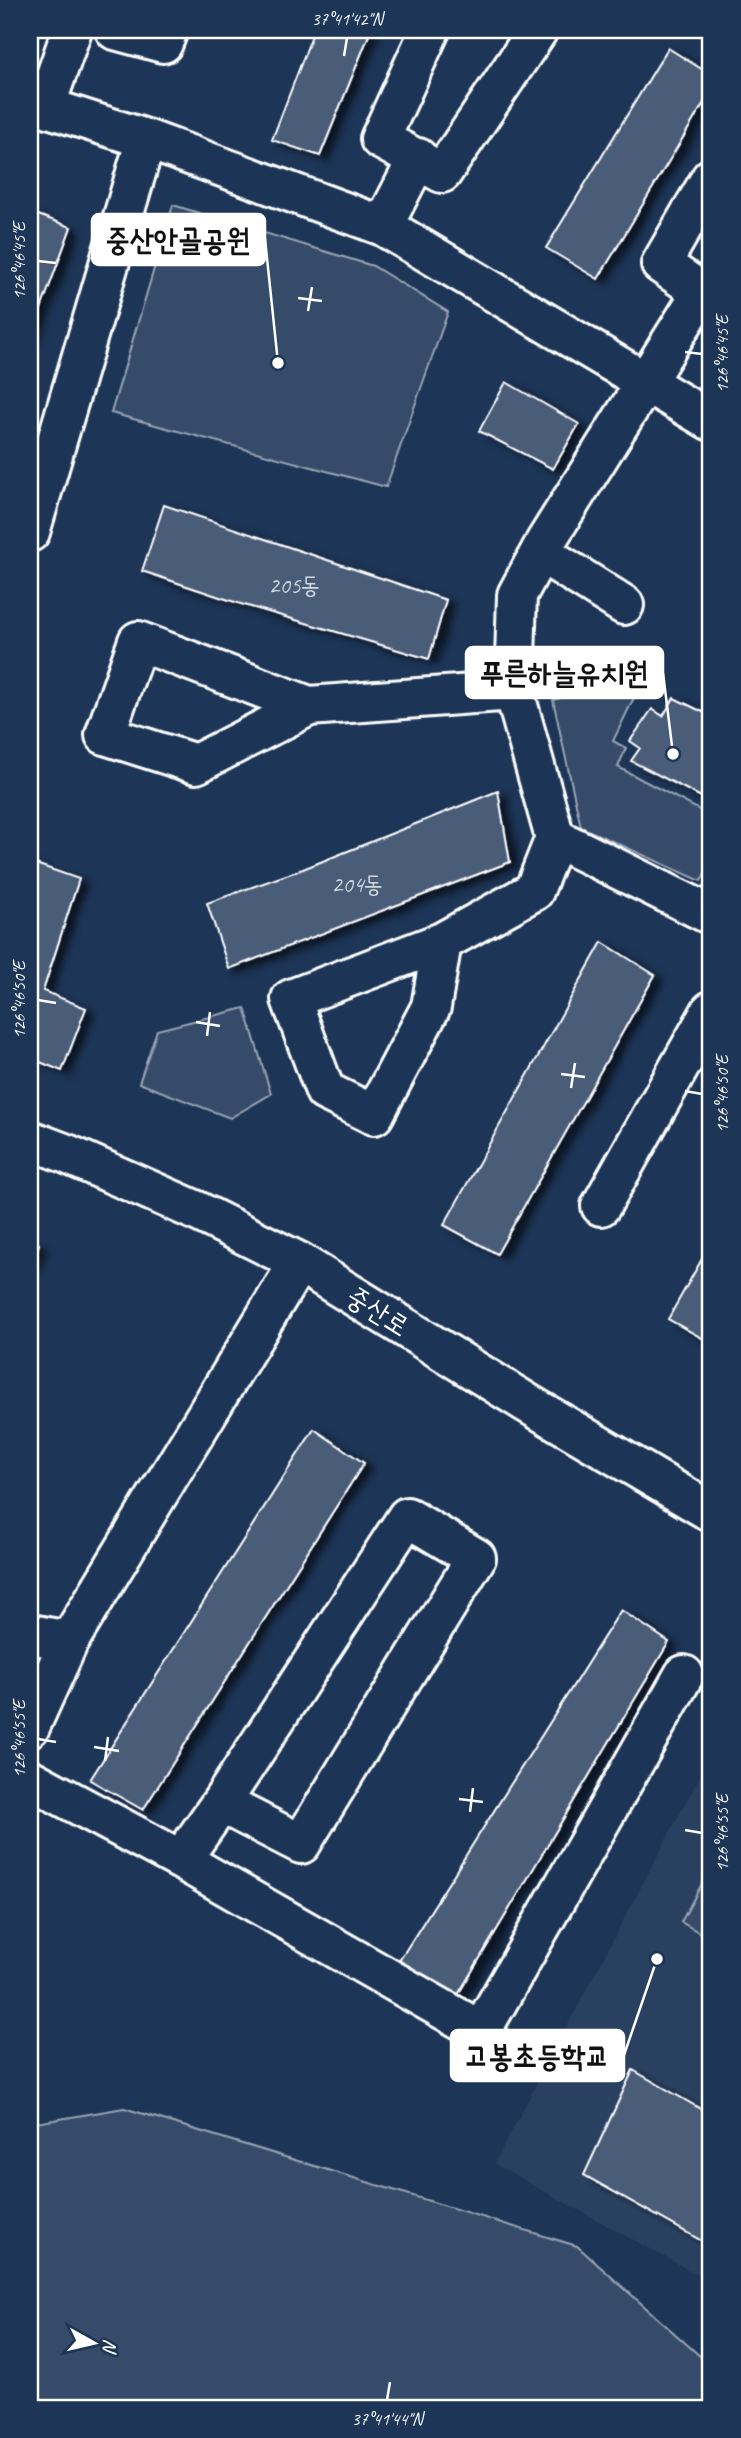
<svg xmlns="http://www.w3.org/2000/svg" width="741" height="2438" font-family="Caveat,'Poor Story',sans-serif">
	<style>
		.built { fill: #2a4161 }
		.green { fill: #364b69; stroke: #9aa5b4; stroke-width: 2 }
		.building { fill: #4a5d79; stroke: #fff; stroke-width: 2; filter: url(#shadow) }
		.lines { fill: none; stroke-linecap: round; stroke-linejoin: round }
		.minor-casing { stroke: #fff; stroke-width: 44 }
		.major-casing { stroke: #fff; stroke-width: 44 }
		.minor { stroke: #1d3557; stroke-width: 38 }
		.major { stroke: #1d3557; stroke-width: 38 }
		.ticks { fill: none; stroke: #fff; stroke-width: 2.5 }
		.labels { text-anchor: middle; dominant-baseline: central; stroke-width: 6; stroke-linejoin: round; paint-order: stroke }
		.number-label { font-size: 24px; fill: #d2d6de }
		.street-label { font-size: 28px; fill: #fff; stroke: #1d3557 }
		.leader { fill: none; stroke: #fff; stroke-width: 2.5 }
		.callout-dot { fill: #fff; stroke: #1d3557; stroke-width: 2.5 }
		.callout { fill: #fff; stroke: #fff; stroke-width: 2.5 }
		.callout-label { font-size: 30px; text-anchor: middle; font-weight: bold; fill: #111 }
		.neatline { fill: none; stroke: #fff; stroke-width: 2.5 }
		.ticks-label { font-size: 18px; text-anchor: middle; fill: #fff }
	</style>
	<defs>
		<filter id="shadow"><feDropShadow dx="8" dy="4.5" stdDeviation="3.5" flood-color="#0009"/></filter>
	</defs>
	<rect width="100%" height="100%" fill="#1d3557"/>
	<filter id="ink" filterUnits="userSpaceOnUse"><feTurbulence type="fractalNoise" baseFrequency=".0143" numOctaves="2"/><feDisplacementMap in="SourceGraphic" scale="14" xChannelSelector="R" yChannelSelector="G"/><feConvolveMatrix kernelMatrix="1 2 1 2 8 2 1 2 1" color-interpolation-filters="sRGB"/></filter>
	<g filter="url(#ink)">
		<path class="built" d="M711 1755V2282L494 2164Z"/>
		<path class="green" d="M173 205 373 266 448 312 386 487 111 413Z
			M646 673 613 741 626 748 618 767 711 816V862L701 881 581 827 553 700Z
			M245 1008 271 1094 230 1118 139 1083 157 1030Z
			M711 1867V1939L681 1922Z
			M124 2108 577 2246 711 2366V2408H30V2124Z"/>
		<path class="building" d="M314 30H371L320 156 272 140Z
			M668 48 711 75V91L598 279 546 248Z
			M30 212 71 227 30 339Z
			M506 382 579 424 553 469 479 431Z
			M164 505 446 600 429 659 241 604 142 571Z
			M674 698 711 716V802L631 761 640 748 630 741 652 709 663 716Z
			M498 791 510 862 229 969 207 903 303 869Z
			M30 862 79 879 43 991 86 1008 62 1071 30 1058Z
			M602 942 655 975 497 1254 444 1225Z
			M30 1241 39 1244 30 1269Z
			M711 1243V1343L668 1319Z
			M314 1429 364 1463 143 1810 90 1780Z
			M621 1610 669 1642 453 2003 394 1969Z
			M633 2070 711 2115V2246L584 2175Z"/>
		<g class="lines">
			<defs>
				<path id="minor" d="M115 30 163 43 168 30
					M430 30 380 139 442 173 538 30
					M30 102 146 139 383 226 711 421
					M45 107 72 30
					M711 178 661 264 711 298
					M383 226 418 158
					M702 292 546 541 517 595 514 691 555 838 711 915
					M30 532 146 139
					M540 552 624 605
					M309 706 138 641 105 735 196 764 309 706 514 691
					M442 942 431 1007 374 1115 325 1091 291 999 442 942 534 891 555 838
					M601 1206 711 1011
					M30 1634 69 1641
					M30 1727 69 1641 299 1262
					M30 1779 181 1860 481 2031 684 1675
					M181 1860 221 1803 407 1517 476 1558 301 1844 221 1803"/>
				<path id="major" d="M30 1140 67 1154 197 1211 299 1262 527 1403 711 1512"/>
			</defs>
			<use href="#minor" class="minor-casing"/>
			<use href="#major" class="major-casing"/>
			<use href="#minor" class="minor"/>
			<use href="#major" class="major"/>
		</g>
	</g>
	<path class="ticks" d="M344 56 347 38M38 261 56 263M298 298 322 301M308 311 312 287M685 352 702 354M38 1000 56 1003M196 1022 220 1026M207 1036 210 1012M561 1074 585 1077M571 1088 575 1063M685 1091 702 1094M38 1739 56 1742M94 1747 119 1751M105 1761 108 1737M459 1799 483 1802M470 1812 473 1788M685 1830 702 1833M387 2400 390 2382"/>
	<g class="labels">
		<g class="number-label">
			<text x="294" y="585">205동</text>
			<text x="357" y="884">204동</text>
		</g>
		<g class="street-label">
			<text transform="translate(378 1311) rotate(32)">중산로</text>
		</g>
	</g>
	<path class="leader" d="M278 363L265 239M673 754L663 673M657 1959L624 2055"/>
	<g class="callout-dot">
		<circle cx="278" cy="363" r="7"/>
		<circle cx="673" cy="754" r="7"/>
		<circle cx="657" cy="1959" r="7"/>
	</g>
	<g class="callout">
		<rect x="92" y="214" width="173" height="51" rx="7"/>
		<rect x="466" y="647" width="197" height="51" rx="7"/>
		<rect x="451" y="2030" width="173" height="51" rx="7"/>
	</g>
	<g class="callout-label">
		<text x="178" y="250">중산안골공원</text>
		<text x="564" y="683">푸른하늘유치원</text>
		<text x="537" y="2066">고봉초등학교</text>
	</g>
	<rect width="741" height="2438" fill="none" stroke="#1d3557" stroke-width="77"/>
	<g transform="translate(94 2343) rotate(98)" stroke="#1d3557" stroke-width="5" paint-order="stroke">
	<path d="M0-5L12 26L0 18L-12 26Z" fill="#ffffff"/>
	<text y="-10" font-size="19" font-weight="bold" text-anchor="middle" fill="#ffffff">N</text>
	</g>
	<rect x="38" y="38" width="664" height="2362" class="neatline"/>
	<g class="ticks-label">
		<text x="347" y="25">37°41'42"N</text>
		<text transform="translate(19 261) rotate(-90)" y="6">126°46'45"E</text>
		<text transform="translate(722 354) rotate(-90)" y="6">126°46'45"E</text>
		<text transform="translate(19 1000) rotate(-90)" y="6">126°46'50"E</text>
		<text transform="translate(722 1094) rotate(-90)" y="6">126°46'50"E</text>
		<text transform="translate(19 1739) rotate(-90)" y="6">126°46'55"E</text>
		<text transform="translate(722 1833) rotate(-90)" y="6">126°46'55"E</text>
		<text x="387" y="2425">37°41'44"N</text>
	</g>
</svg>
